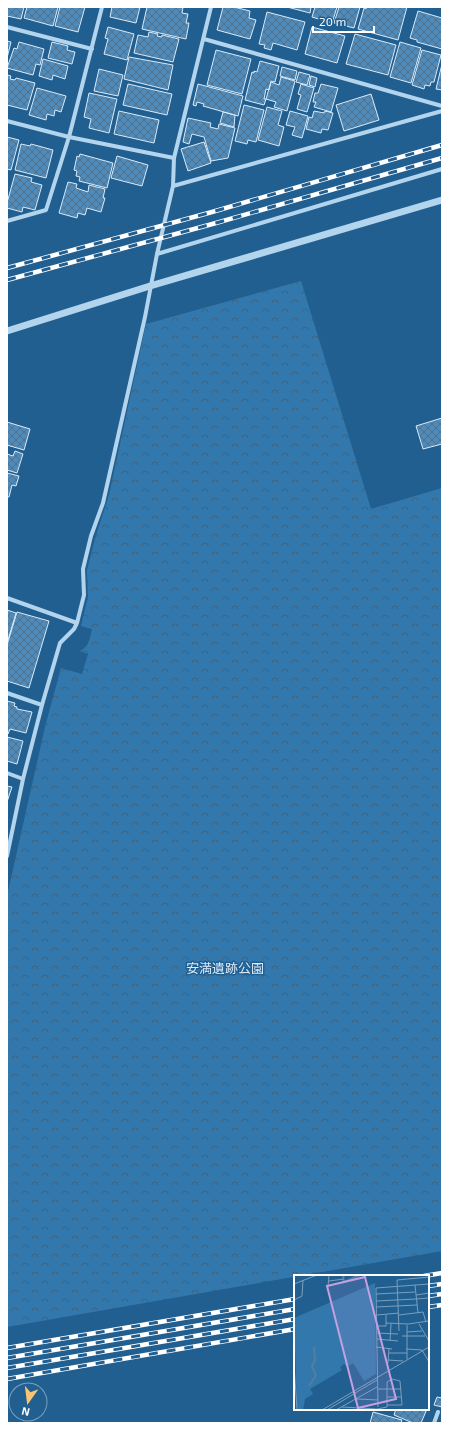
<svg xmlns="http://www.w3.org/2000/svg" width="449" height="1430" font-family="'Exo 2','Noto Sans JP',sans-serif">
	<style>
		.park { fill: url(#park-crowns) }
		.building { fill: url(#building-cross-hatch); stroke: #d9ebf9 }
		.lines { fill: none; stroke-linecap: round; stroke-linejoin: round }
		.minor { stroke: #b3d4ed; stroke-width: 4 }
		.tertiary { stroke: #b3d4ed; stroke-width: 7 }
		.rail-casing { stroke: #fff; stroke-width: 4.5 }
		.rail { stroke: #225f91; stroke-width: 3; stroke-dasharray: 9; stroke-linecap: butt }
		.labels { text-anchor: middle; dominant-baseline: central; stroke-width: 3; stroke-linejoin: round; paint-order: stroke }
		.park-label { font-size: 13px; fill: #d9ebf9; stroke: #225f91 }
		.inset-river { fill: none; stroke: #547ea0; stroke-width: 2 }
		.inset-road { fill: none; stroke: #7a9fbd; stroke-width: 1 }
		.view { fill: #c4a0e2; fill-opacity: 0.15; stroke: #c4a0e2; stroke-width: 2 }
		.inset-edge { fill: none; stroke: #fff; stroke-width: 2 }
	</style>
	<defs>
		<pattern id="park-crowns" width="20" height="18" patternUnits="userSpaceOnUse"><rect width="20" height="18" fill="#3378ac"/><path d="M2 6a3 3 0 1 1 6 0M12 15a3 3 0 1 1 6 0" fill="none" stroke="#40627c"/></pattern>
		<pattern id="building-cross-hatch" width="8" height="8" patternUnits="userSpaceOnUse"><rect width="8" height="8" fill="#4f8ab9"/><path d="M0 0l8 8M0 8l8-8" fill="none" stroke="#4e718d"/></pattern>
	</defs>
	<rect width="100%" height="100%" fill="#225f91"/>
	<path class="park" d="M301 281 371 509 442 488V1251L7 1327V896L45 727 61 668 82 674 88 654 80 651C89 647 90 638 92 629L81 626 88 597 87 570 95 539 109 495 146 324Z"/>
	<path class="building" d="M7 7H24L21 19 7 16Z
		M27 7H58L53 26 24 18Z
		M60 7H85L78 32 55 26Z
		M112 7H140L136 23 110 17Z
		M147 7H183L182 13 188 14 186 23H189L186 39 142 29Z
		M223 7H234L250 11 249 18 256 20 250 39 217 30Z
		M287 7H311L310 13Z
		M315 7H337L332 23 312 17Z
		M339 7H360L354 28 334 23Z
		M367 7H407L398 40 358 29 364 8 366 9Z
		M418 11 442 18V49L417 42V40L410 38Z
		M267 12 305 22 297 50 273 43 271 50 264 48 265 45 259 44Z
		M108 27 134 34 127 60 104 54 108 39 105 38Z
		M312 27 345 36 337 63 305 54Z
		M149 32 158 34 157 36 162 37V35L179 39 173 62 134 53 138 35 148 37Z
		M355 34 396 45 388 75 346 64Z
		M7 41 11 42 7 58Z
		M19 42 44 49 40 65 36 64 33 75 7 68 14 48 17 49Z
		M52 42 68 46 67 50 75 52 72 64 48 58Z
		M400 42 421 48 411 83 390 77Z
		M216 50 251 59 242 94 207 85Z
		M422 50 441 55 434 82H431L430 86 425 85 424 89 412 85Z
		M129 57 173 65 168 90 124 79Z
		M43 59 68 66 65 79 53 75 52 80 39 76Z
		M260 61 279 66 275 82 271 81 269 90 266 89 264 99H266L264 105 245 100 252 72 254 73V71L257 72Z
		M442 64V90L436 89Z
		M282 67 297 71 295 80 280 76Z
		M99 69 123 75 118 96 94 91Z
		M299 72 310 75 307 85 296 82Z
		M7 75 11 76 10 79 15 80 16 78 35 83 27 110 7 105Z
		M311 76 317 78 315 87 309 85Z
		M281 77 295 81 287 111 274 107 276 102 266 99 271 82 279 85Z
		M128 84 172 94 167 115 123 105Z
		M198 84 243 96 238 116 203 106 204 104 197 102 196 106 193 105Z
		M301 84 314 88 307 112 297 109 301 95 298 94Z
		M321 84 338 88 331 112 314 107 316 102H313L315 93H318Z
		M37 88 66 96 61 112 55 110 54 116 47 114 46 120 29 115Z
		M89 93 117 99 109 133 89 128 91 119 84 117Z
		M371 94 379 120 344 131 336 105Z
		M244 105 264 110 256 142 248 140 247 144 235 141Z
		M267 107 282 111 278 125 284 127 279 146 258 140Z
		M119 111 159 120 154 143 114 134Z
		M290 111 308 116 302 138 292 135 295 127 286 125Z
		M314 111 324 113 325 111 333 113 328 130 322 129 321 133 306 129 309 117 312 118Z
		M223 112 235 115 234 127 220 123Z
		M188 118 211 123 210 127 218 129 219 124 235 128 228 158 211 161 204 137 192 134 189 144 183 142Z
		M7 137 19 140 11 170 7 169Z
		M204 142 211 163 188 171 181 149Z
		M21 144 30 146 31 144 53 150 46 178 15 170Z
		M80 154 113 163 107 188 79 181 80 177 76 176 77 171 74 170 77 156 79 157Z
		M117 156 148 165 142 186 111 178Z
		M15 174 32 178 31 182 42 185 35 210 23 207 22 212 7 208V203Z
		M68 182 77 184 76 188 88 192 89 185 105 189 103 198H105L101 212 87 208 85 215 78 213 77 218 59 213Z
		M442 418V444L423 449 416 426Z
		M7 422 30 429 24 450 7 445Z
		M15 451 23 454 17 473 7 470V454L13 456Z
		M7 473 19 476 16 486 12 485 9 497H7Z
		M7 610 16 613 8 640H7Z
		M17 612 49 621 29 688 7 681V645Z
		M7 701 15 703 14 706 17 707V709L32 712 26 733 10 729 8 734H7Z
		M7 737 23 741 17 764 7 761Z
		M7 786 12 787 7 802Z
		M437 1397 442 1398V1407L434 1405Z
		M396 1409H427L421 1423H413L394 1415Z
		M373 1412 402 1420 401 1423H370Z"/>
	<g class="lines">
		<path class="minor" d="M7 27 92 49
			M204 39 442 106
			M7 121 69 137 102 7
			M173 186 442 111
			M7 221 46 210 69 137 174 158
			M157 254 442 169
			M7 598 77 623
			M7 693 42 705
			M7 773 23 779
			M7 856 23 779 42 705 60 643 74 629 77 623 84 595 83 569 91 536 103 503 145 317 157 254 173 186 174 158 211 7
			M434 1423 438 1412"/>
		<path class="tertiary" d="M7 331 150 286 442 200"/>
		<defs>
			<path id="rail" d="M7 268 212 212 442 145
				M7 280 216 223 442 158
				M424 1276 442 1273
				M428 1286 442 1284
				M428 1296 442 1294
				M428 1307 442 1305
				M7 1348 295 1299
				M7 1358 295 1309
				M7 1368 295 1319
				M7 1379 295 1329"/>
		</defs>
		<use href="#rail" class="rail-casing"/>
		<use href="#rail" class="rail"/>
	</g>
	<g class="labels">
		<g class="park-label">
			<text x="225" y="968">安満遺跡公園</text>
		</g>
	</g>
	<g transform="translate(294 1275)">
		<rect width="135" height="135" fill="#225f91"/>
		<path d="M81 8 82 99 70 106 59 88 53 92 50 89 46 92 48 95 16 114 19 119 11 124 9 135H3L0 43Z" fill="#3378ac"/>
		<path class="inset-river" d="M49 0 50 7 66 0M15 111 22 100 18 92 21 85 20 72"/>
		<path class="inset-road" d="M35 6 50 4M0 9 23 0M121 10 124 38M34 12 35 0M82 19 121 17M122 20 135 18M122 24 135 23M0 25 8 21 9 5M82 26 122 24M82 32 123 30M83 40 105 38M105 40 129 37 132 47M92 48 114 49 135 46M125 49 135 66M113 50V57L128 56M83 51H92V40M105 56 103 5 135 2M113 57V84M83 58 104 59M108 61H131M83 64 104 66M96 66 97 49M82 72 98 74M112 74 128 75 135 87M95 78H113M94 85 109 86M94 88 95 73M0 89 3 135M93 122H107M63 124 84 125M93 130V114H106M48 132 83 134 93 132V130H108L106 106 98 104 93 107V114H84M84 132 82 13 135 9M28 135 135 72M33 135 83 105M42 135 83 112"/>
		<path class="view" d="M71 2 102 124 64 133 33 11Z"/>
		<rect width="135" height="135" class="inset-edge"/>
	</g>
	<rect width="449" height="1430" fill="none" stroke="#ffffff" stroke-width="16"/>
	<g transform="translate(28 1402) rotate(194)"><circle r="19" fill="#225f91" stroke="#7a9fbd"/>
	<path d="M0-3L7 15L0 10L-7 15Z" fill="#f9c475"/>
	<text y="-6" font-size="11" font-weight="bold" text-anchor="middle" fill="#ffffff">N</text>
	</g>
	<path d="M313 26v6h61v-6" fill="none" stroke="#ffffff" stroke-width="2"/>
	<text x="319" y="26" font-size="12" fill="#ffffff" stroke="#225f91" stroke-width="3" paint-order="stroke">20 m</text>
</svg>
